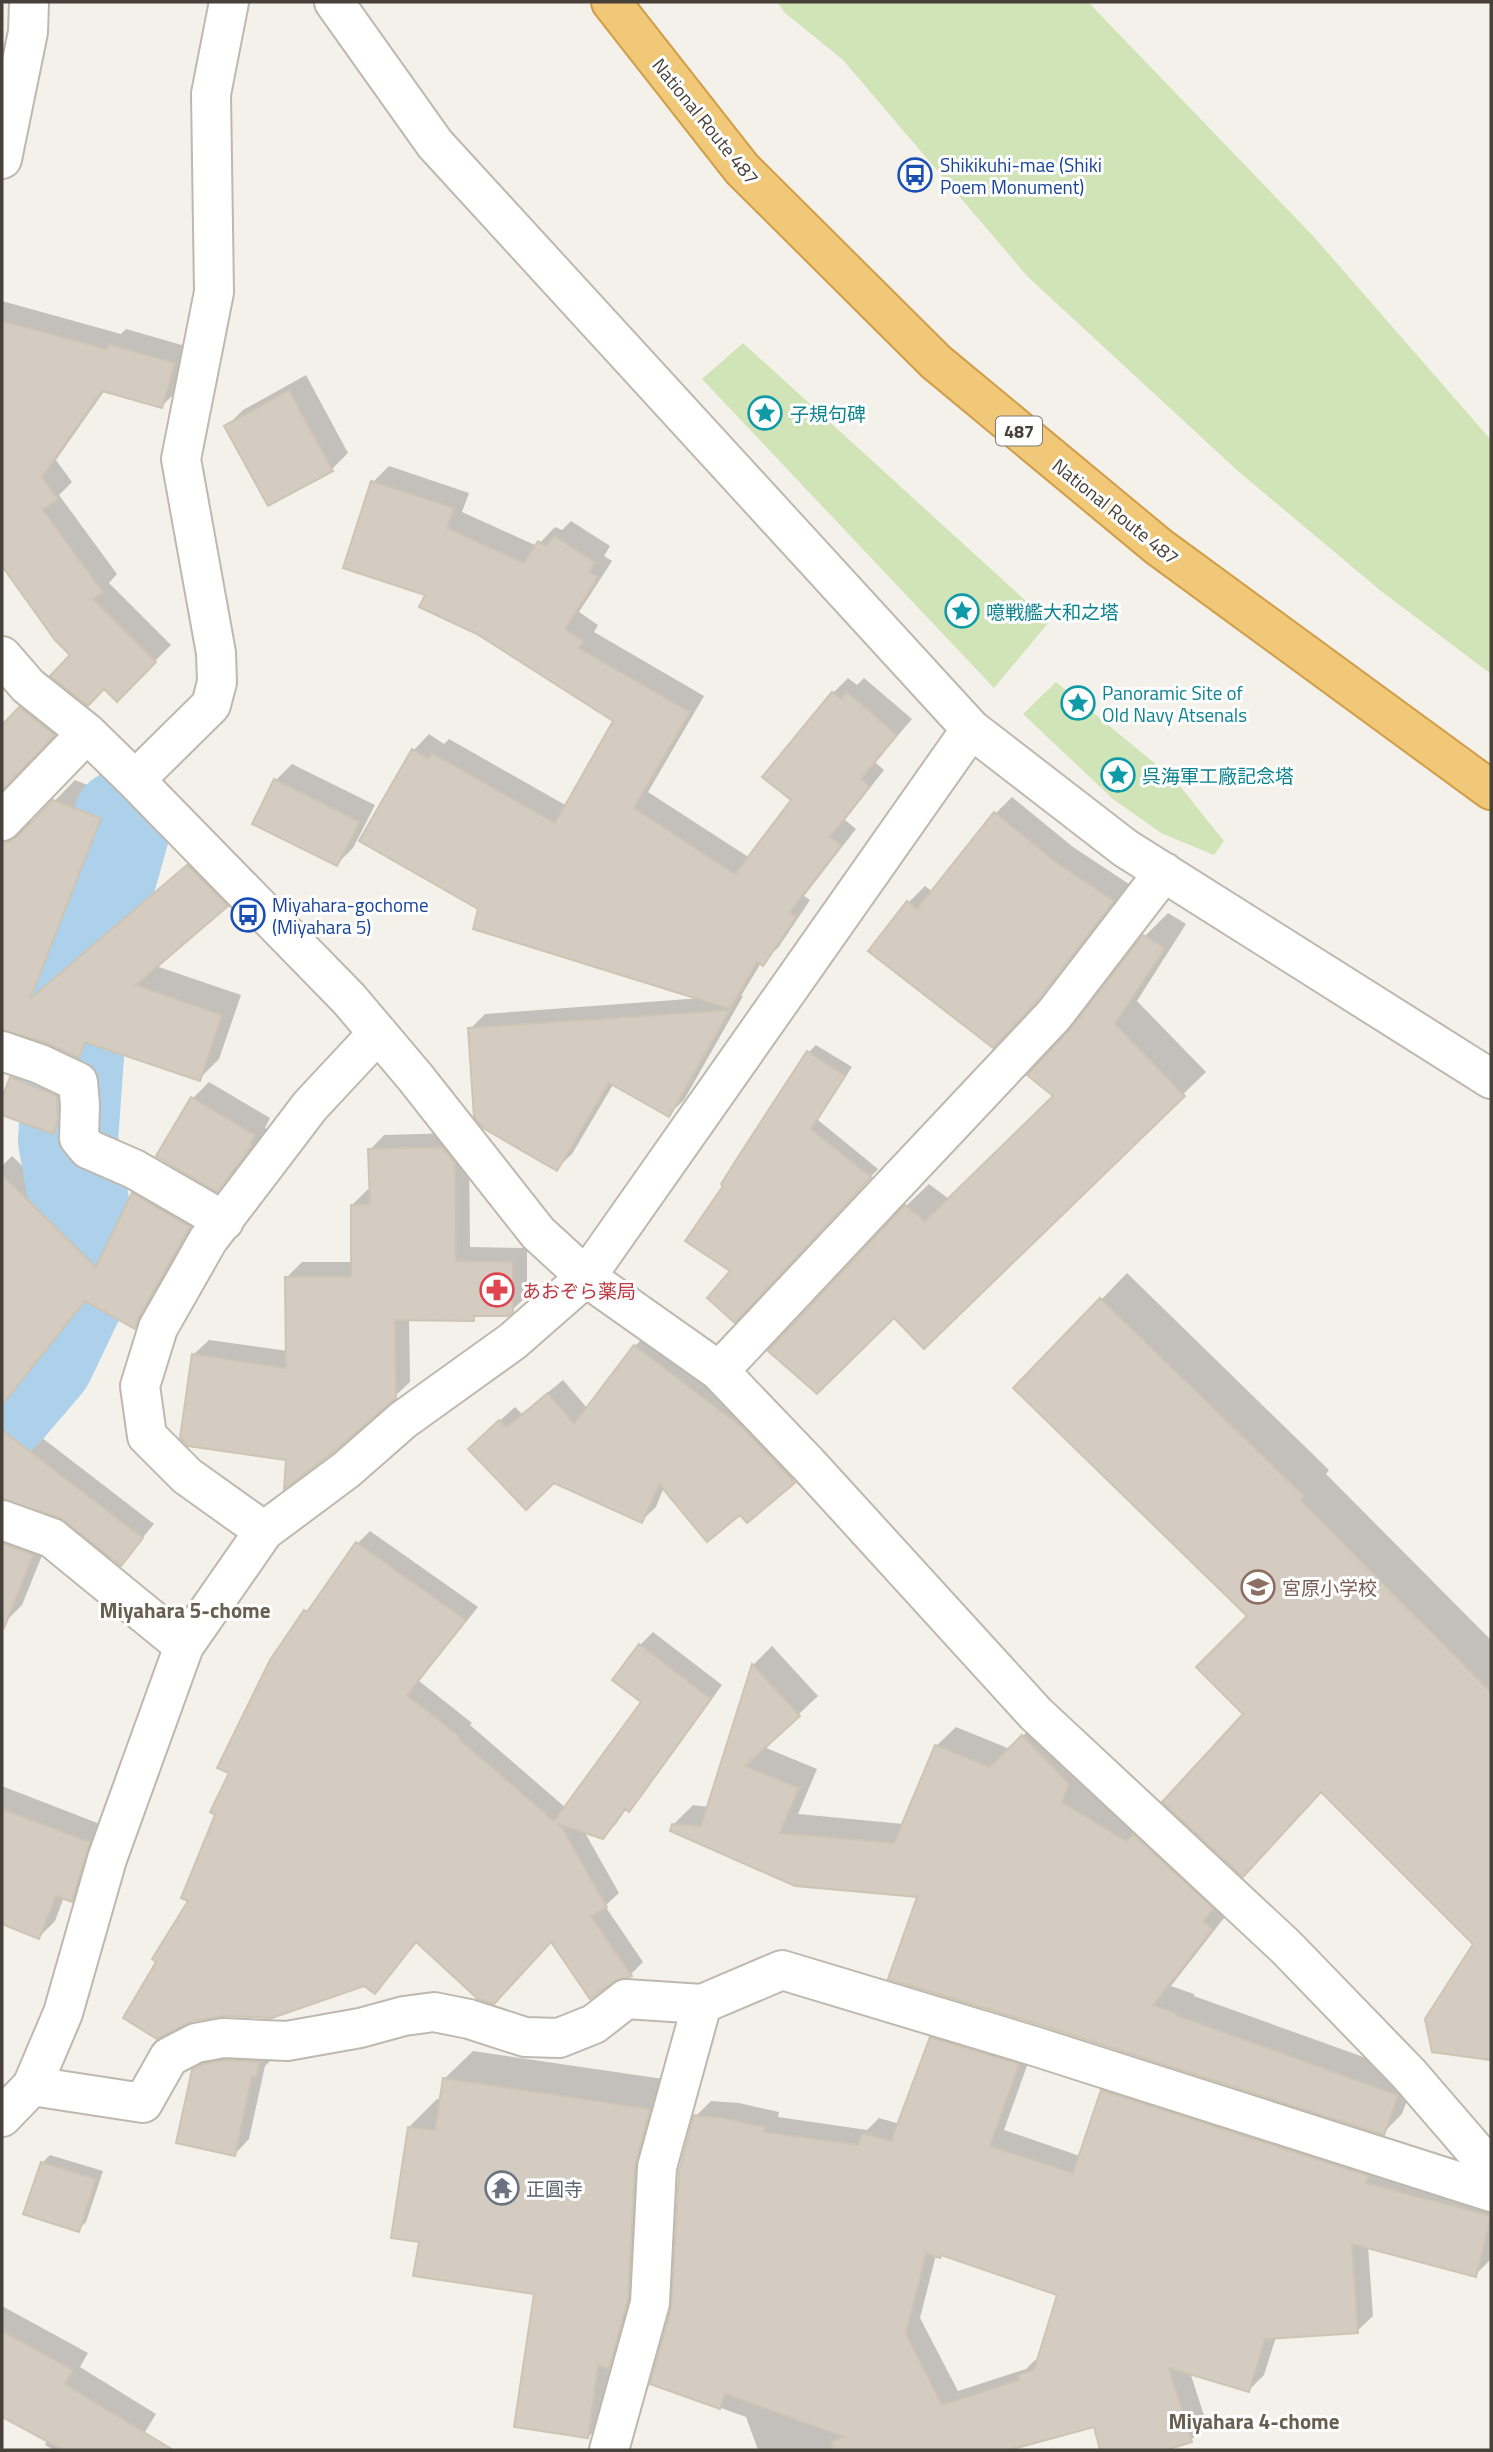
<svg xmlns="http://www.w3.org/2000/svg" width="1493" height="2452" font-family="'Titillium Web','Noto Sans JP',sans-serif">
	<style>
		.green { fill: #d0e4b7 }
		.shadow { fill: #0003; fill-rule: evenodd }
		.lines { fill: none; stroke-linecap: round; stroke-linejoin: round }
		.river { stroke: #add1ea; stroke-width: 100 }
		.building { fill: #d4ccc1; stroke: #cec4b4; stroke-width: 2; fill-rule: evenodd }
		.minor-casing { stroke: #beb8ae; stroke-width: 42 }
		.highway-casing { stroke: #d09d48; stroke-width: 42 }
		.minor { stroke: #fff; stroke-width: 38 }
		.highway { stroke: #f1c878; stroke-width: 38 }
		.labels { text-anchor: middle; dominant-baseline: central; stroke-width: 6; stroke-linejoin: round; paint-order: stroke }
		.shield { fill: #fff; stroke: #7e7a74; stroke-width: 2 }
		.shield-label { font-size: 18px; font-weight: bold; fill: #474139 }
		.street-label { font-size: 19px; fill: #474139; stroke: #fff }
		.transit-label { font-size: 19px; fill: #164399; stroke: #fff; text-anchor: start }
		.culture-label { font-size: 19px; fill: #0d838f; stroke: #fff; text-anchor: start }
		.health-label { font-size: 19px; fill: #be3a42; stroke: #fff; text-anchor: start }
		.education-label { font-size: 19px; fill: #785e54; stroke: #fff; text-anchor: start }
		.worship-label { font-size: 19px; fill: #5b616d; stroke: #fff; text-anchor: start }
		.neighbourhood-label { font-size: 21px; font-weight: bold; fill: #695f51; stroke: #fff }
	</style>
	<rect width="100%" height="100%" fill="#f4f1ea"/>
	<path class="green" d="M777 2H1088L1314 237 1491 440V674L1381 591 1239 472 1028 277 843 60 785 13Z
		M743 343 1049 622 994 688 702 379Z
		M1056 682 1175 780 1224 841 1214 855 1161 833 1113 799 1023 714Z"/>
	<path class="shadow" d="M2 301 121 334 126 329 189 347 178 390 162 406 105 390 56 460 72 482 59 495 117 574 109 583 171 645 117 699 56 639 2 563Z
		M306 375 348 453 332 469 226 427 243 410Z
		M389 466 469 493 462 512 537 546 555 527 562 530 571 521 610 546 604 556 612 561 579 612 598 625 594 632 704 696 648 792 750 858 793 800 833 693 848 678 857 685 864 678 912 719 875 762 884 770 845 820 856 829 804 896 810 900 778 948 761 963 741 996H743L684 1100 668 1115 614 1083 572 1154 556 1169 470 1029 485 1014 702 998 481 908 414 750 429 734 444 744 449 739 567 806 615 720 427 594 345 567 373 482Z
		M36 693 68 719 2 788V728Z
		M292 764 375 805 353 848 337 864 276 780Z
		M75 780 120 798 47 984 208 846 246 885 156 966 241 995 219 1059 199 1079 92 1043 79 1056 48 1042 9 1029 2 1028V843L22 823 30 822 38 818Z
		M1012 797 1073 847 1129 884 1053 982 1009 1030 871 951 909 902 925 886 933 892 996 813Z
		M1168 913 1186 924 1137 1001 1206 1072 924 1346 906 1206 929 1184 949 1199 1055 1096 1073 1030 1145 936Z
		M816 1045 852 1067 818 1120 878 1169 734 1320 732 1271 808 1053Z
		M19 1070 65 1089 61 1124 53 1132 2 1113V1103L11 1078Z
		M209 1082 270 1118 265 1128 267 1129 233 1173 217 1190 193 1098Z
		M457 1133 469 1148 470 1247 527 1248V1296L508 1314H478L473 1319 409 1318 410 1382 394 1397 288 1459 194 1354 209 1340 288 1351 287 1277 302 1262H353L352 1205 367 1190H371L370 1150 384 1135Z
		M12 1156 107 1248 133 1194 148 1179 204 1212 149 1313 134 1327 87 1300 2 1405V1166Z
		M1127 1273 1329 1470 1326 1474 1491 1640V2027L1463 2055 1475 1944 1322 1791 1243 1875 1249 1616 1016 1388Z
		M649 1332 808 1467 747 1520 740 1512 664 1487 656 1507 641 1521 484 1435 515 1407 522 1414 563 1380 588 1409 635 1346Z
		M19 1420 154 1524 121 1564 61 1516 2 1495V1446L6 1433Z
		M2 1526 49 1538 22 1605 6 1621 2 1619Z
		M370 1531 478 1607 419 1681 472 1723 470 1725 566 1808 644 1702 640 1645 653 1632 722 1685 641 1797 627 1808 616 1824 603 1837 584 1831 619 1893 605 1906 643 1962 631 1974 552 1940 418 1941 374 1992 365 1984 190 1900 306 1611 318 1599 357 1544Z
		M772 1646 818 1696 764 1747 817 1769 798 1814 904 1824 936 1746 956 1727 1010 1749 1042 1717 1088 1764 1081 1782 1147 1823 1231 1909 1171 1986 1194 1994V1996L1416 2076 1402 2114 1383 2133 919 1896 673 1825 693 1805 709 1807 753 1665Z
		M2 1786 105 1826 87 1884 72 1900 64 1897 55 1921 39 1937 2 1923Z
		M946 2023 1033 2049 1004 2130 1080 2156 1103 2091 1118 2076 1491 2197 1490 2260 1475 2275 1368 2246 1373 2316 1357 2331 1276 2337 1264 2375 1249 2390 1190 2372 1207 2425 1191 2440 1160 2450H1102L1095 2425 1004 2450H758L746 2417 652 2383 673 2309 696 2116 711 2101 739 2103 779 2112 778 2117 867 2130 879 2118 900 2124 931 2038ZM942 2254 1060 2294 1040 2359 1035 2360 1026 2369 958 2391 920 2318 936 2255Z
		M274 2047 271 2060 265 2066 249 2139 235 2154 194 2071 209 2055Z
		M473 2051 677 2081 616 2409 588 2437 536 2293 421 2241 409 2127 437 2099 441 2100 444 2079Z
		M50 2155 103 2171 86 2222 78 2230 42 2163Z
		M2 2306 88 2353 80 2367 156 2414 134 2450H54L45 2445 47 2440 2 2415Z"/>
	<g class="lines">
		<path class="river" d="M2 1410 44 1361 90 1265 68 1140 80 972 123 819"/>
	</g>
	<path class="building" d="M2 321 107 349 108 344 175 363 162 408 102 391 42 477 58 499 43 510 103 592 93 599 156 662 117 702 104 689 88 706 50 676 70 655 55 640 2 566Z
		M289 390 333 471 268 506 224 426Z
		M371 481 454 508 447 528 524 563 538 541 546 546 554 536 595 562 590 572 598 577 565 629 584 641 579 648 690 712 634 808 735 874 791 800 762 777 832 692 841 699 847 692 897 735 861 779 870 786 830 837 841 845 790 912 796 917 763 966 757 962 730 1009 473 929 478 909 359 841 412 749 428 759 432 753 555 823 613 721 477 634 419 607 425 595 343 568Z
		M19 707 55 735 2 790V725Z
		M274 779 360 822 337 866 252 824Z
		M53 800 101 818 30 999 187 865 228 906 136 985 222 1015 200 1081 85 1042 79 1058 47 1043 2 1030V842H9L18 836Z
		M994 812 1057 863 1114 901 1037 1001 993 1048 868 951 907 901 917 909Z
		M1143 935 1165 948 1115 1024 1185 1096 924 1349 894 1318 817 1394 768 1351 905 1205 925 1221 1053 1096 1027 1075 1071 1028Z
		M730 1010 669 1117 609 1083 557 1171 483 1128 474 1117 468 1028Z
		M807 1051 845 1076 811 1129 871 1177 735 1323 707 1298 730 1271 685 1241 723 1186 721 1184 738 1157Z
		M10 1077 57 1096 58 1120 53 1134 2 1115V1098Z
		M191 1097 255 1135 250 1145 252 1146 217 1192 156 1156Z
		M442 1147 455 1163 456 1261 513 1262V1312L508 1316H474V1321L395 1320 396 1398 332 1453 284 1489 286 1460 188 1446 180 1438 192 1354 286 1368 285 1277H351V1205L370 1204 368 1149Z
		M2 1175 96 1267 132 1193 190 1227 139 1317 135 1329 85 1301 2 1405Z
		M1100 1298 1304 1496 1301 1501 1491 1692V2060L1432 2052 1425 2019 1473 1944 1321 1792 1243 1877 1162 1802 1243 1714 1196 1667 1247 1616 1013 1388Z
		M634 1345 743 1428 795 1483 747 1523 740 1515 707 1542 659 1484 642 1523 554 1483 526 1510 468 1449 499 1420 507 1427 548 1393 574 1424Z
		M2 1430 143 1538 121 1566 60 1518 2 1499Z
		M356 1542 466 1620 407 1695 460 1737 459 1739 554 1821 641 1702 612 1680 639 1644 711 1699 629 1812 625 1809 603 1839 558 1824 563 1829 607 1907 591 1916 632 1976 613 1982 590 1999 551 1942 494 2004 478 1999 416 1942 375 1994 364 1986 272 2018 224 2016 192 2021 157 2039 123 2018 156 1962 152 1959 188 1901 181 1898 215 1815 210 1812 229 1773 217 1768 270 1660 304 1610 307 1612Z
		M2 1543 33 1555 4 1628 2 1627Z
		M752 1664 800 1716 745 1766 799 1788 780 1833 894 1843 935 1745 990 1767 1022 1735 1069 1784 1062 1802 1126 1841 1133 1834 1214 1909 1203 1921 1213 1929 1153 2005 1176 2013V2015L1398 2095 1384 2135 1041 2025 888 1979 917 1897 795 1886 670 1831 672 1824 701 1826Z
		M2 1809 90 1842 72 1902 56 1896 39 1939 2 1924Z
		M930 2037 1019 2064 990 2146 1073 2173 1101 2090 1369 2176 1366 2183 1491 2216 1476 2277 1352 2244 1358 2333 1265 2339 1249 2392 1169 2368 1192 2442 1166 2450H1100L1094 2427 1009 2450H833L832 2441 844 2437 725 2394 720 2409 650 2384 671 2309 679 2171 694 2115 723 2118 765 2127 764 2132 858 2145 862 2133 891 2141ZM926 2254 940 2258 941 2255 1057 2295 1034 2370 1018 2375 1019 2380 942 2405 906 2334Z
		M225 2060 260 2062 256 2077 252 2076 235 2156 176 2143 192 2070 203 2064Z
		M443 2078 650 2109 635 2166 628 2299 609 2369 598 2366 588 2438 514 2427 534 2294 413 2276 419 2242 391 2238 408 2127 435 2130Z
		M41 2162 96 2179 79 2232 23 2214Z
		M2 2331 73 2370 65 2384 173 2450H63L2 2417Z"/>
	<g class="lines">
		<defs>
			<path id="minor" d="M334 2 435 144 971 729 1125 848 1491 1079
				M2 159 28 32 29 2
				M2 656 28 686 87 733 135 780 349 999 415 1077 538 1233 586 1277 719 1371 808 1464 1036 1714 1286 1947 1409 2074 1491 2169
				M135 780 211 705 217 682 216 653 181 459 214 292 211 94 229 2
				M2 821 87 733
				M2 1051 40 1064 78 1082 80 1105 79 1138 88 1149 134 1169 224 1221
				M719 1371 1054 1015 1164 872
				M2 1520 52 1538 184 1646
				M264 1531 187 1476 147 1436 140 1386 158 1328 208 1240 310 1106 378 1033
				M32 2086 143 2103 169 2057 196 2043 223 2038 287 2041 360 2028 404 2016 434 2012 469 2019 525 2037 559 2038 594 2024 626 1999 702 2004 782 1970 1034 2046 1491 2192
				M2 2117 32 2086 63 2013 107 1859 184 1646 264 1531 346 1470 403 1420 513 1341 586 1277 971 729
				M609 2450 650 2303 657 2167 702 2004"/>
			<path id="highway" d="M611 2 742 169 936 362 1159 547 1491 790"/>
		</defs>
		<use href="#minor" class="minor-casing"/>
		<use href="#highway" class="highway-casing"/>
		<use href="#minor" class="minor"/>
		<use href="#highway" class="highway"/>
	</g>
	<defs>
		<symbol id="bus-ring" viewBox="-11 -11 22 22"><circle r="9.5" fill="#fff" stroke="#1a4fb4" stroke-width="1.5"/><path d="M-5-6H5V4H4V6H2V4H-2V6H-4V4H-5ZM-3.5-4V0h7V-4ZM-3.5 1.2v1.5H-2V1.2ZM2 1.2v1.5H3.5V1.2Z" fill="#1a4fb4"/></symbol>
		<symbol id="sight-ring" viewBox="-11 -11 22 22"><circle r="9.5" fill="#fff" stroke="#0f9aa8" stroke-width="1.5"/><path d="M0-6L1.8-2.2L6-1.7L2.9 1.2L3.7 5.4L0 3.3L-3.7 5.4L-2.9 1.2L-6-1.7L-1.8-2.2Z" fill="#0f9aa8"/></symbol>
		<symbol id="pharmacy-ring" viewBox="-11 -11 22 22"><circle r="9.5" fill="#fff" stroke="#e0444e" stroke-width="1.5"/><path d="M-2-6h4v4h4v4h-4v4h-4v-4h-4v-4h4Z" fill="#e0444e"/></symbol>
		<symbol id="school-ring" viewBox="-11 -11 22 22"><circle r="9.5" fill="#fff" stroke="#8d6e63" stroke-width="1.5"/><path d="M0-5L7-2L0 1L-7-2ZM-4 1L0 2.5L4 1V4Q0 6-4 4Z" fill="#8d6e63"/></symbol>
		<symbol id="temple-ring" viewBox="-11 -11 22 22"><circle r="9.5" fill="#fff" stroke="#6b7280" stroke-width="1.5"/><path d="M0-6L5-2H3V0L6.5 2.5H4V6H1.5V3h-3V6H-4V2.5H-6.5L-3 0V-2H-5Z" fill="#6b7280"/></symbol>
	</defs>
	<g fill-rule="evenodd">
		<use href="#bus-ring" x="896" y="156" width="38" height="38"/>
		<use href="#sight-ring" x="746" y="394" width="38" height="38"/>
		<use href="#sight-ring" x="943" y="592" width="38" height="38"/>
		<use href="#sight-ring" x="1059" y="684" width="38" height="38"/>
		<use href="#sight-ring" x="1099" y="756" width="38" height="38"/>
		<use href="#bus-ring" x="229" y="896" width="38" height="38"/>
		<use href="#pharmacy-ring" x="478" y="1271" width="38" height="38"/>
		<use href="#school-ring" x="1239" y="1568" width="38" height="38"/>
		<use href="#temple-ring" x="483" y="2169" width="38" height="38"/>
	</g>
	<g class="labels">
		<rect class="shield" x="996" y="416.5" width="46" height="29" rx="5"/>
		<g class="shield-label">
			<text x="1019" y="431">487</text>
		</g>
		<g class="street-label">
			<text transform="translate(706 121) rotate(51)">National Route 487</text>
			<text transform="translate(1116 511) rotate(39)">National Route 487</text>
		</g>
		<g class="transit-label">
			<text x="940" y="164">Shikikuhi-mae (Shiki<tspan x="940" dy="22">Poem Monument)</tspan></text>
			<text x="272" y="904">Miyahara-gochome<tspan x="272" dy="22">(Miyahara 5)</tspan></text>
		</g>
		<g class="culture-label">
			<text x="790" y="413">子規句碑</text>
			<text x="986" y="611">噫戦艦大和之塔</text>
			<text x="1102" y="692">Panoramic Site of<tspan x="1102" dy="22">Old Navy Atsenals</tspan></text>
			<text x="1142" y="775">呉海軍工廠記念塔</text>
		</g>
		<g class="health-label">
			<text x="522" y="1290">あおぞら薬局</text>
		</g>
		<g class="education-label">
			<text x="1282" y="1587">宮原小学校</text>
		</g>
		<g class="worship-label">
			<text x="526" y="2188">正圓寺</text>
		</g>
		<g class="neighbourhood-label">
			<text x="185" y="1610">Miyahara 5-chome</text>
			<text x="1254" y="2421">Miyahara 4-chome</text>
		</g>
	</g>
	<rect width="1493" height="2452" fill="none" stroke="#474139" stroke-width="7"/>
</svg>
